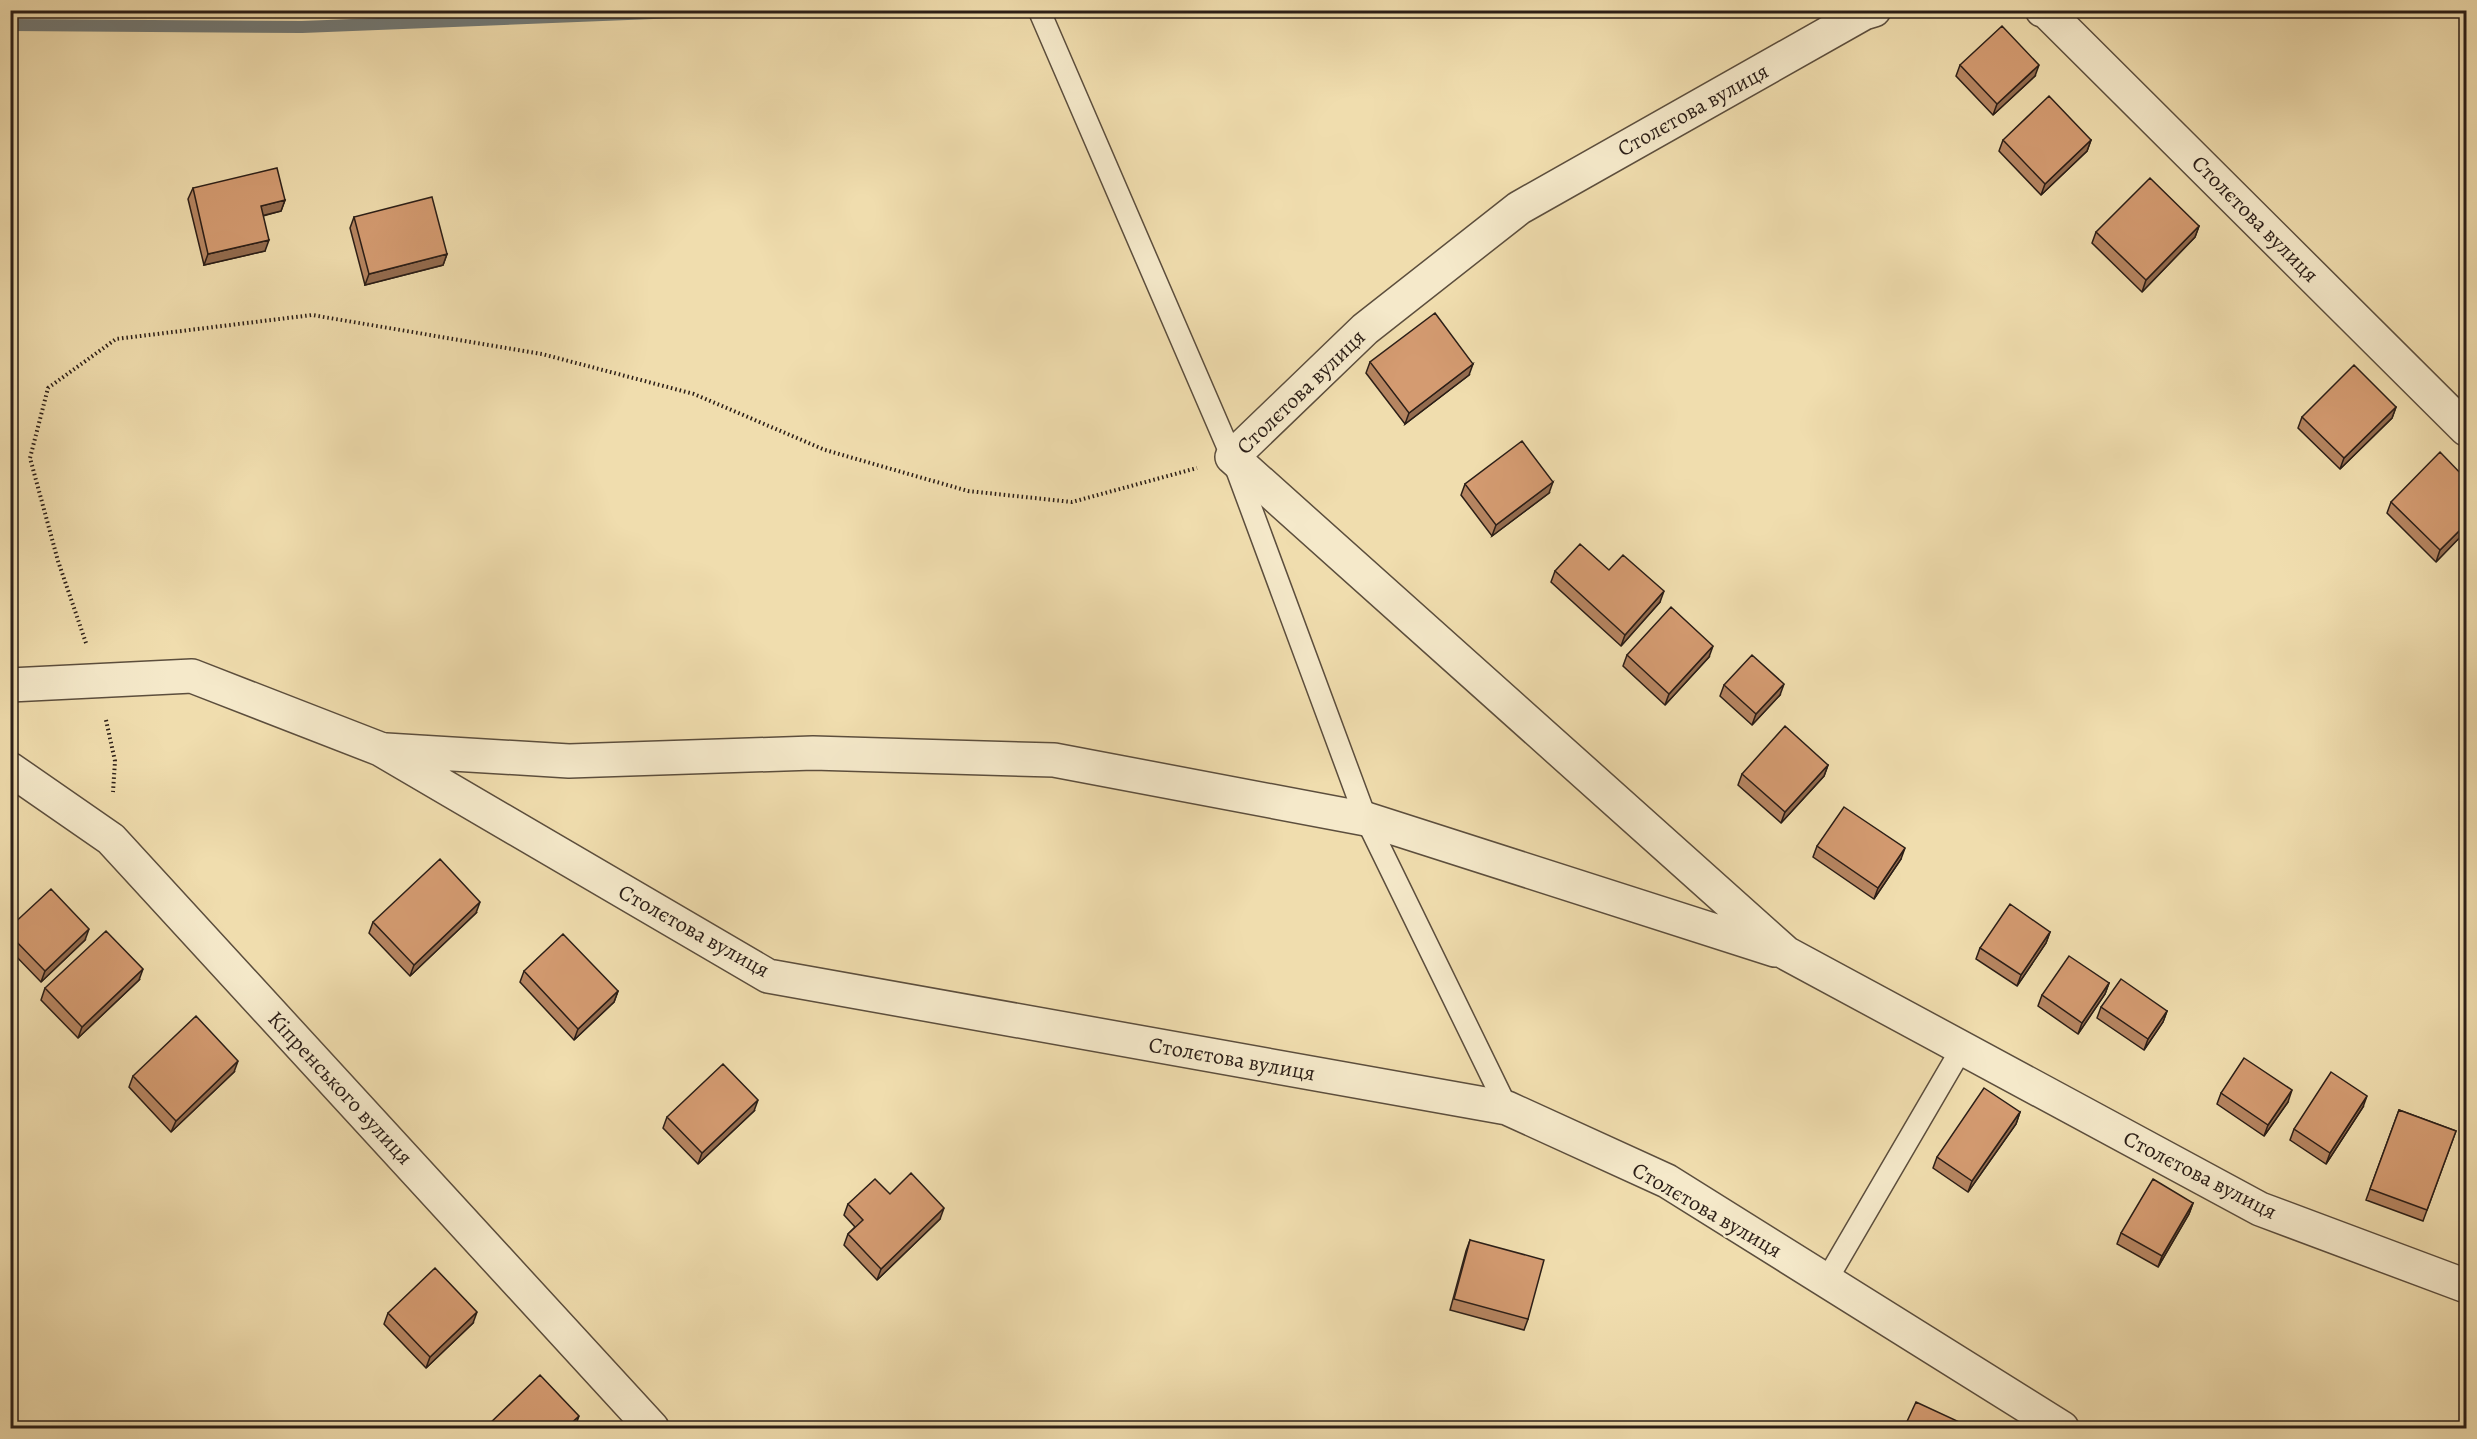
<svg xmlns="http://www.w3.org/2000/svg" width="2477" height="1439" font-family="Alegreya,serif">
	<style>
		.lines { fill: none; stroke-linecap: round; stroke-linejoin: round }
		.stream { stroke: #727a77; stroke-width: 12 }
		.lane-casing { stroke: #5c4e3d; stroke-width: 24 }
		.street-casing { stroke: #5c4e3d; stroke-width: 36 }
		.path { stroke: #2b1e17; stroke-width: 4; stroke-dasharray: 1.5 3; stroke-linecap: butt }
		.lane { stroke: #f5e9ca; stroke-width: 21 }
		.street { stroke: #f5e9ca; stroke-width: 33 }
		.wall { fill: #b68561; stroke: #2b1e17; stroke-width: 1.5 }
		.shaded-wall { fill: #946c4f; stroke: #2b1e17; stroke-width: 1.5 }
		.building { fill: #d49b71; stroke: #2b1e17; stroke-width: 1.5 }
		.labels { text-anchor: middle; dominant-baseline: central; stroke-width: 5; stroke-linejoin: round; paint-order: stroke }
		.street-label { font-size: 22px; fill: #2b1e17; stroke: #f5e9ca }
	</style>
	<rect width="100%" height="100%" fill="#f0ddae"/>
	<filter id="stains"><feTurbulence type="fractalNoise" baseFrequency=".00333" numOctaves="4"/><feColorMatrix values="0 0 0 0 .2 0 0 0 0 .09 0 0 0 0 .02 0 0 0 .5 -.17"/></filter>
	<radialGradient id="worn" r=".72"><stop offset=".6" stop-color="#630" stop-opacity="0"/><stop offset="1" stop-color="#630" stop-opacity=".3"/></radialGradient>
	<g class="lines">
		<path class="stream" d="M10 25 302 27 729 10"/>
		<defs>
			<path id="lane" d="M1039 10 1232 457 1366 819 1507 1108
				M1826 1281 1962 1048"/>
			<path id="street" d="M1874 10 1864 13 1519 208 1365 329 1232 457 1786 953 2260 1209 2466 1286
				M2042 10 2047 12 2466 429
				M10 685 192 676 380 749 768 976 1507 1108 1667 1181 2062 1428
				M386 750 569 761 813 753 1054 760 1366 819 1775 950
				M10 769 111 839 652 1428"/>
		</defs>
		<use href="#lane" class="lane-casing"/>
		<use href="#street" class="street-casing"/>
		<path class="path" d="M86 643 58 561 30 458 48 388 116 339 312 315 542 354 694 394 825 450 968 491 1072 502 1197 468
			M106 720 115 761 113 792"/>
		<use href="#lane" class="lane"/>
		<use href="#street" class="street"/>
	</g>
	<path class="wall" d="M1960 65 2035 76 1993 115 1956 76Z
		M2003 140H2091L2087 151 2041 195 1999 151Z
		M193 188 285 200 281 211 263 216 265 251 204 265 188 199Z
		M354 217 447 254 443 265 365 285 350 228Z
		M2199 226 2195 237 2142 292 2092 243 2096 232Z
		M1370 362 1469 375 1405 424 1366 373Z
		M2396 407 2392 418 2340 469 2298 428 2302 417Z
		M2466 479V531L2436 562 2387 513 2391 502Z
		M1465 484 1549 493 1492 536 1461 495Z
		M1609 570 1660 602 1621 646 1551 582 1555 571Z
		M1627 655 1709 657 1665 705 1623 666Z
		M1724 685 1780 695 1752 725 1720 696Z
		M1828 765 1824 776 1781 823 1738 785 1742 774Z
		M1817 846 1901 859 1874 899 1813 857Z
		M476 913 410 976 369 933 373 922Z
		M10 927 85 940 41 982 10 950Z
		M2050 932 2046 943 2017 986 1976 959 1980 948Z
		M524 971 618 991 614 1002 574 1040 520 982Z
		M139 980 78 1038 41 1000 45 988Z
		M2109 983 2105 994 2078 1034 2038 1006 2042 995Z
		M2101 1007 2167 1011 2163 1022 2144 1050 2097 1018Z
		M234 1072 171 1132 129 1087 133 1076Z
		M2221 1093 2288 1102 2264 1136 2217 1104Z
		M2363 1107 2326 1164 2290 1140 2294 1129Z
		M2399 1110 2456 1131 2423 1221 2366 1200Z
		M754 1111 698 1164 663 1128 667 1117Z
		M2020 1112 2016 1124 1968 1192 1933 1168 1937 1157Z
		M890 1194 940 1219 877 1280 844 1245 848 1234 855 1227 844 1215 848 1204Z
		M2193 1203 2189 1214 2158 1267 2117 1244 2121 1233Z
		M1470 1240 1528 1319 1524 1330 1450 1310 1466 1251Z
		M388 1313 473 1323 426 1368 384 1324Z"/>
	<path class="shaded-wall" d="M2039 65 2035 76 1993 115 1997 104Z
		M2091 140 2087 151 2041 195 2045 184Z
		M285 200 281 211 257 217 261 206Z
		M2199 226 2195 237 2142 292 2146 280Z
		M269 240 265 251 204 265 208 254Z
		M447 254 443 265 365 285 369 274Z
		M1473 364 1469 375 1405 424 1409 413Z
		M2396 407 2392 418 2340 469 2344 458Z
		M1553 482 1549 493 1492 536 1496 525Z
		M2466 524V531L2436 562 2440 550Z
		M1664 591 1660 602 1621 646 1625 635Z
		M1713 646 1709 657 1665 705 1669 694Z
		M1784 684 1780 695 1752 725 1756 714Z
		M1828 765 1824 776 1781 823 1785 812Z
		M1905 848 1901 859 1874 899 1878 888Z
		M480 902 476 913 410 976 414 965Z
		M89 929 85 940 41 982 45 971Z
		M2050 932 2046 943 2017 986 2021 975Z
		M143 969 139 980 78 1038 82 1027Z
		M2109 983 2105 994 2078 1034 2082 1023Z
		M618 991 614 1002 574 1040 578 1029Z
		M2167 1011 2163 1022 2144 1050 2148 1039Z
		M238 1061 234 1072 171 1132 176 1121Z
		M2292 1090 2288 1102 2264 1136 2268 1125Z
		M2367 1096 2363 1107 2326 1164 2330 1153Z
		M758 1100 754 1111 698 1164 702 1153Z
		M2020 1112 2016 1124 1968 1192 1972 1181Z
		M2193 1203 2189 1214 2158 1267 2162 1256Z
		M944 1208 940 1219 877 1280 881 1269Z
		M477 1312 473 1323 426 1368 430 1357Z
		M579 1416 575 1427 573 1428H566Z"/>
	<path class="building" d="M2002 26 2039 65 1997 104 1960 65Z
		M2049 96 2091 140 2045 184 2003 140Z
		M277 168 285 200 261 206 269 240 208 254 193 188Z
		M2150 178 2199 226 2146 280 2096 232Z
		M432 197 447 254 369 274 354 217Z
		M1435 313 1473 364 1409 413 1370 362Z
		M2354 365 2396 407 2344 458 2302 417Z
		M1522 441 1553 482 1496 525 1465 484Z
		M2440 452 2466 479V524L2440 550 2391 502Z
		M1580 544 1609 570 1623 555 1664 591 1625 635 1555 571Z
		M1671 607 1713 646 1669 694 1627 655Z
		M1752 655 1784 684 1756 714 1724 685Z
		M1785 726 1828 765 1785 812 1742 774Z
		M1844 807 1905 848 1878 888 1817 846Z
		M440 859 480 902 414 965 373 922Z
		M51 889 89 929 45 971 10 935V927Z
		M2010 904 2050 932 2021 975 1980 948Z
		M106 931 143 969 82 1027 45 988Z
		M563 934 618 991 578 1029 524 971Z
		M2069 956 2109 983 2082 1023 2042 995Z
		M2121 979 2167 1011 2148 1039 2101 1007Z
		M196 1016 238 1061 176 1121 133 1076Z
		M2244 1058 2292 1090 2268 1125 2221 1093Z
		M723 1064 758 1100 702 1153 667 1117Z
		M2331 1072 2367 1096 2330 1153 2294 1129Z
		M1984 1088 2020 1112 1972 1181 1937 1157Z
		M2399 1110 2456 1131 2427 1210 2370 1189Z
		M911 1173 944 1208 881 1269 848 1234 863 1220 848 1204 875 1179 890 1194Z
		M2153 1179 2193 1203 2162 1256 2121 1233Z
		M1470 1240 1544 1260 1528 1319 1454 1299Z
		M435 1268 477 1312 430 1357 388 1313Z
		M540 1375 579 1416 566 1428H485Z
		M1916 1402 1968 1426 1967 1428H1904Z"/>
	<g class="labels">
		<g class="street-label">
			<text transform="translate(1693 110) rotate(-29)">Столєтова вулиця</text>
			<text transform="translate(2255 219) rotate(45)">Столєтова вулиця</text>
			<text transform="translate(1301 392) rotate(-44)">Столєтова вулиця</text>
			<text transform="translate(694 931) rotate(29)">Столєтова вулиця</text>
			<text transform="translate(1232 1059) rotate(10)">Столєтова вулиця</text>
			<text transform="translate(340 1088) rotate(47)">Кіпренського вулиця</text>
			<text transform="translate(2200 1175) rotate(27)">Столєтова вулиця</text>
			<text transform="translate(1707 1210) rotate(30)">Столєтова вулиця</text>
		</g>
	</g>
	<rect width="2477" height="1439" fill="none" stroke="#f0ddae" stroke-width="36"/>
	<rect x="12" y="12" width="2453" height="1415" fill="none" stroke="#2b1e17" stroke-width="3"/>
	<rect x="18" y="18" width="2441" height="1403" fill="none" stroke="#2b1e17" stroke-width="1.5"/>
	<rect width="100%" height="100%" filter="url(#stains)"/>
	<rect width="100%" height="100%" fill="url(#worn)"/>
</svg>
